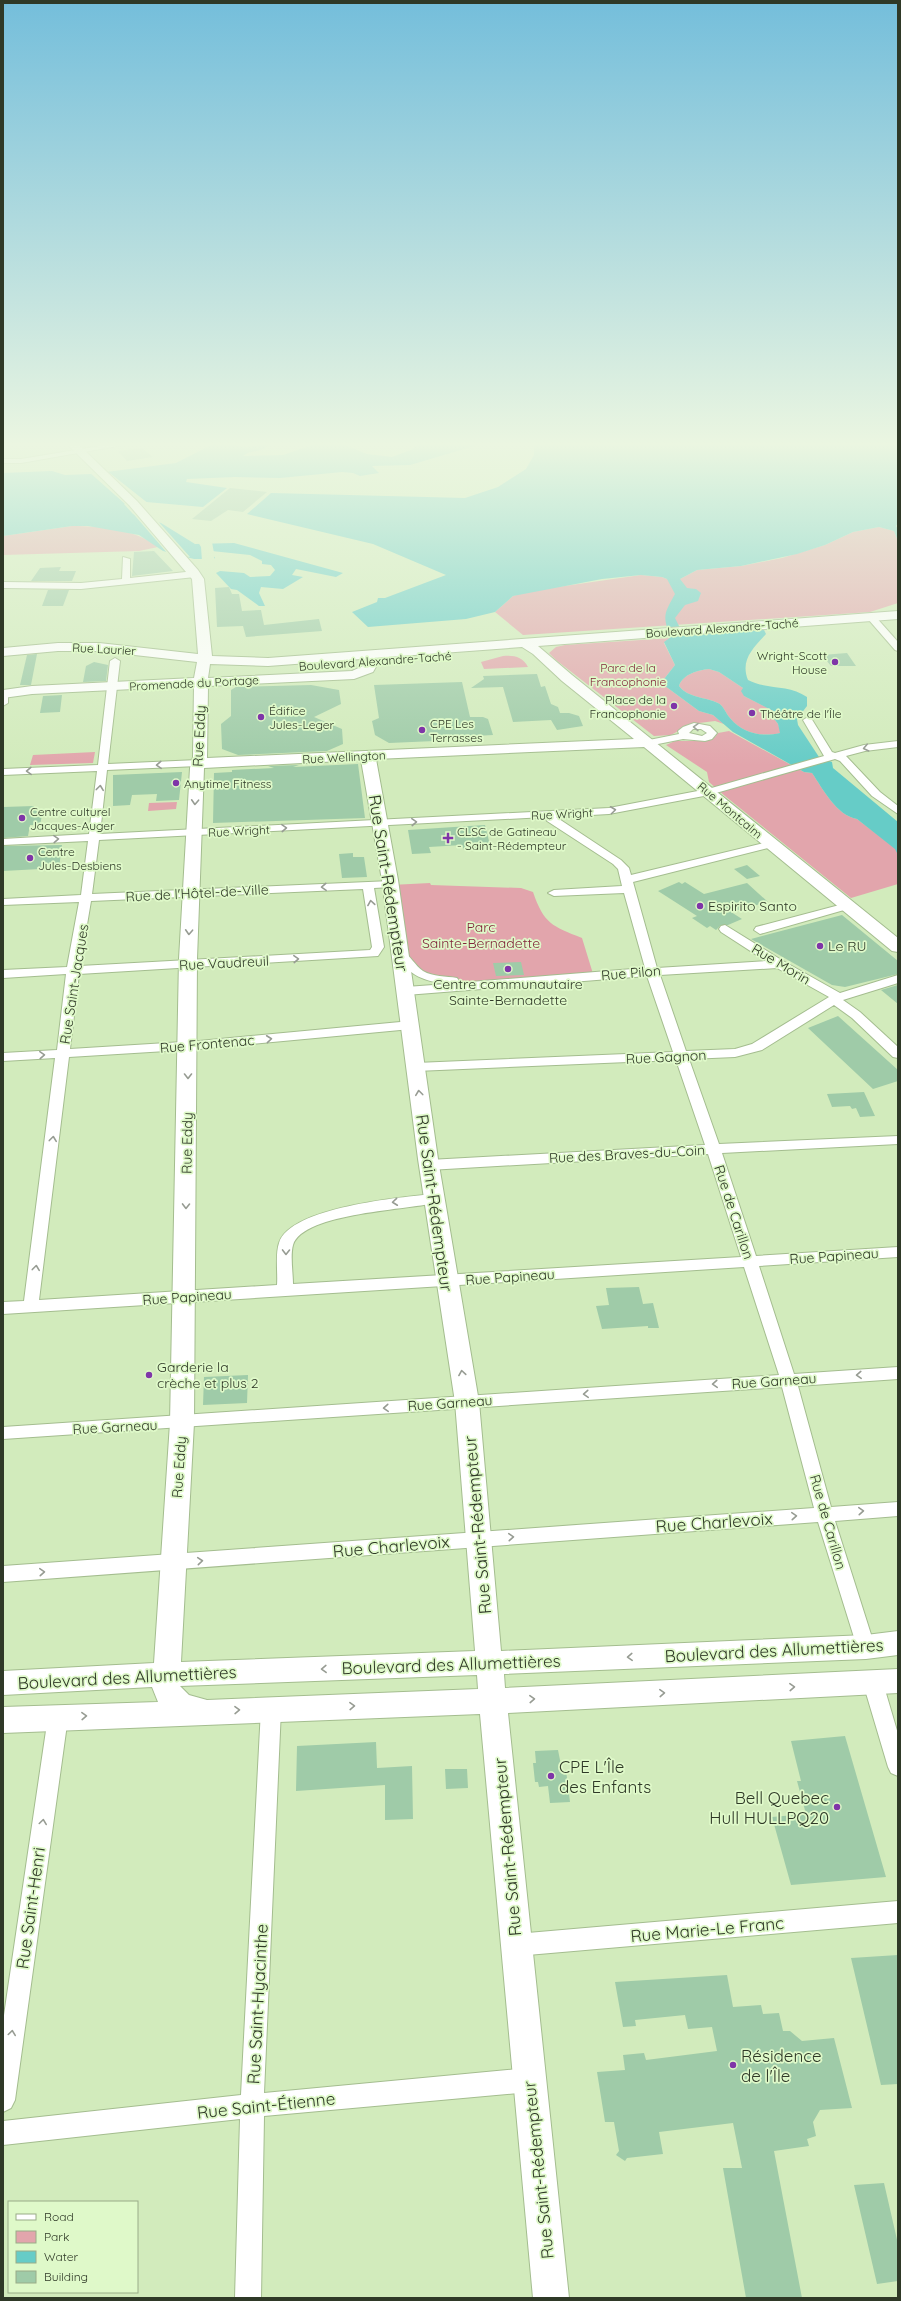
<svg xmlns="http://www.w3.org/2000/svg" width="901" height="2301" font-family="Quicksand,sans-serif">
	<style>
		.green { fill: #e2a5ac }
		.water { fill: #66ccc7; fill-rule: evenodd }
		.pier { fill: #d2ebbc }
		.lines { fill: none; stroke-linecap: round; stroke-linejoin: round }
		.canal { fill: #66ccc7; fill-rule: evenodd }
		.building { fill: #9fcba8 }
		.street-casing { stroke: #a4bd8f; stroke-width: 2 }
		.secondary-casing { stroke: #a4bd8f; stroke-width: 2 }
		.street { fill: #fff; fill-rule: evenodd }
		.secondary { fill: #fff; fill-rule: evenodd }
		.oneway { stroke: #979c93 }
		.poi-dot { fill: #7f35a8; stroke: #dff9c9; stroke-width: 1.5 }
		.labels { text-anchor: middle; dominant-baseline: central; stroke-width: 3.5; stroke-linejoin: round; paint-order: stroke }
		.far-street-label { font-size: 12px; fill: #2f3927; stroke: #dff9c9 }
		.far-poi-label { font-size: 12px; fill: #2f3927; stroke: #dff9c9; text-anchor: start }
		.far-park-label { font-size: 12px; fill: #81253a; stroke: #dff9c9 }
		.street-label { font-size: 14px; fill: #2f3927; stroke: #dff9c9 }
		.poi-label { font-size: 14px; fill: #2f3927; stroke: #dff9c9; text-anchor: start }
		.park-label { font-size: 14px; fill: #81253a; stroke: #dff9c9 }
		.near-street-label { font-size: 17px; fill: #2f3927; stroke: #dff9c9 }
		.near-poi-label { font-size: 17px; fill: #2f3927; stroke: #dff9c9; text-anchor: start }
	</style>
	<rect width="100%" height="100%" fill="#d2ebbc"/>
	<path class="green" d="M72 526C100 526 136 529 158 547L139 551 3 555V536Z
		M879 527 894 531 898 541V603L870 612 523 635 495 612 513 596 530 591 641 575 662 577 667 579H680L697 570 741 566 782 558 825 545 853 532Z
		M671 638 664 643 675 665 661 683 699 711 713 715 724 724 715 721 691 724 671 735 654 736 556 660 549 653 556 647 565 645Z
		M503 656C514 655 523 657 528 667L484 669 481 662Z
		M709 669 719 672 743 688 744 696 776 712 772 716 778 724 781 733C762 737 743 734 730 718 726 714 724 706 718 703 706 697 688 698 679 686 683 674 698 670 709 669Z
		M729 731 804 772 812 773C823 789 836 815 857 819L896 849 898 855V884L851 898 725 796 709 782 707 772 666 745 675 741H697L715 737 718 733Z
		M95 752 93 763 30 765 33 755Z
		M177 802 176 809 148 811 149 803Z
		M430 883 431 885 521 888 533 892C544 924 552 926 582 938L594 977 483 984 436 979 408 966 391 885Z"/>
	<path class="water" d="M213 444H230L254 449 243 456 283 455 315 444H343L367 454 392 457 413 449 418 444H481L410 465 372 466 379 473 360 476 353 473 342 472 280 478 235 477 187 479 186 482 227 488 203 507 146 502 124 504 133 514 161 523 195 544 234 543 343 573 336 577 296 569 292 575 303 577 283 589 261 587 259 593 265 606H259L237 590 231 589 216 573 220 571 244 573 250 577 270 576 275 570 271 565 262 564V561L250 555 202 550V554L215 557 214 559H194L163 551 139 535 88 526H72L3 536V473L52 471 65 475 91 474 176 463Z
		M534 444H898V523L896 526 898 529V541L894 531 879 527 853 532 825 545 797 554 741 566 697 570 680 579 687 588 696 589 701 593 698 601 685 605 675 618 684 636 764 630 766 634C753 648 740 660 748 680 767 690 789 684 807 697V706L797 719 798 725 819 757 832 762 833 768 898 822V855L895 849 857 819C836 815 823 789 812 773L804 772 733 732 713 715 699 711 661 683 675 665 664 642 671 637C662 616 664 614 675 594L667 579 662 577 641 575 602 579 513 596 495 612 466 619 368 627 352 612 377 602 378 598H385L446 575 373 544 247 514 271 493 465 498 498 487 526 469 534 455ZM709 669 719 672 743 688 741 691 744 696 775 712 772 716 778 724 780 733C762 737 743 734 730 718 726 714 724 706 718 703 706 697 688 698 679 686 683 674 698 670 709 669Z"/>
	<path class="pier" d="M106 470 149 504 128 506 134 513 157 520 190 557 168 554 124 503 89 472Z
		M198 542H212L214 553 204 552 214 555V561H202L201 547Z"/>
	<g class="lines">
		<path class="canal" d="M262 444 270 445C263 451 236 457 229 452Z"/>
	</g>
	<path class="building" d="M142 448 153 457 127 461 118 451Z
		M230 488 267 492 243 512 228 510 211 521 192 519Z
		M154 551 173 571 132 576 134 552Z
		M61 567 59 571H76L72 581H31L40 568Z
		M229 587 232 594H239L242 611 261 610 264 625 319 619 322 631 246 637 243 626 217 627 215 588Z
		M48 590H69L63 606H42Z
		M847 653 856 666H831L822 655Z
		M37 654 31 685H20L27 655Z
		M94 662 108 665 106 681 83 682 86 666Z
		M537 674 541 687 545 686 551 704 558 707 560 713H569L579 716 583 726 557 730 551 720 513 722 503 687 471 688 484 679 483 676Z
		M462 682 470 717H483L488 719 493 735 439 738 435 741 389 743 375 735 372 721 379 718 374 685Z
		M311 685 339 690 341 704 314 717 342 729 343 744 327 751 238 755 222 749 221 724 231 716V690L236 687Z
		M62 695 60 712 40 713 43 696Z
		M358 764 365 818 213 823 214 773 232 772V770L274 768 268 766 299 765 293 767Z
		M182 772 179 800 156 801 157 794 132 795 130 805 113 806V775Z
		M34 806 33 810H43L40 825H30L28 836 3 838V807Z
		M485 825 491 849 464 850 462 845 429 847 431 853 412 854 408 830Z
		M62 845 59 868 3 871V846Z
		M353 853V857H364L367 877 342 878 339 854Z
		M747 865 760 876 747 879 734 869Z
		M679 882 682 884 685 882 704 894 747 883 768 902 731 912 742 919 728 925H721L716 930 710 926 707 928 692 918 697 916 658 891Z
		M842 915 898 961V974L845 987 832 985 751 939Z
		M521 962 524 975 496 976 493 963Z
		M898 985V1004L881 990Z
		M838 1016 898 1070V1081L873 1089 808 1028Z
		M864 1092 875 1116 860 1117 856 1108 852 1109 850 1106 832 1107 827 1094Z
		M639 1287 643 1304 653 1303 659 1328H648V1326L602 1329 596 1306 609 1305 606 1288Z
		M248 1375 247 1403 203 1405 204 1377Z
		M845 1736 886 1877 791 1885 772 1817 806 1814 797 1781H801L791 1741Z
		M376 1742 377 1768 412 1766 413 1819 385 1820V1785L296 1791 297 1746Z
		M558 1750 562 1770H566L570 1802 550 1803 548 1786 539 1787 538 1782H535L533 1763H536L535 1751Z
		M445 1769H467L468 1788 446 1789Z
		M898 1955V2084L881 2085 851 1958Z
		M727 1975 733 2007 761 2005 763 2014 779 2013 783 2031H790L802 2041 834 2038 852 2108 820 2110 813 2122 816 2136 807 2139 809 2146 774 2151 802 2298H746L723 2168H742L733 2123 659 2132 663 2154 627 2158 625 2161 616 2155 619 2151 614 2122H605L597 2072 625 2070 623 2055 644 2053 646 2060 717 2051 712 2027 688 2029 685 2015 635 2020 636 2026 623 2027 615 1982Z
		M884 2183 898 2244V2281L877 2284 854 2185Z"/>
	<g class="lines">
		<defs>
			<path id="street" d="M112 444H129L21 463H3V459H21Z
				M123 557 130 559V578L195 571 199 574 195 577 81 589 3 588V582L81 583 122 579Z
				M871 614 874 615 898 642V651L895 650 868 619 867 617Z
				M115 658 120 661 108 764 198 760 203 763 198 766 107 770 100 834 609 808 708 789 824 756 803 720 808 717 811 718 832 752 835 753 864 745 898 741V747L865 751 846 756 880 792 898 806V814L872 796 840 761 835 759 709 795 609 814 556 817 621 860 629 868 631 875 772 841 778 844 776 846 633 882 657 968 766 961 721 932 719 929 721 926 725 925 783 961 840 993 898 975V983L843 1000 860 1012 898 1047V1058L893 1057 852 1018 834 1005 762 1050 735 1057 689 1059 719 1144 898 1136V1144L722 1153 756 1256 898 1247V1257L759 1266 794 1374 898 1367V1379L798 1386 831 1507 898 1502V1516L835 1521 875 1647 873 1653 866 1655 859 1653 857 1647 818 1522 3 1582V1566L814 1508 782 1387 3 1439V1427L779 1375 744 1267 3 1314V1302L24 1301 55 1058 3 1061V1053L57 1050 66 974 3 978V970L67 967 79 902 3 905V899L81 895 88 841 3 845V839L89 834 97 771 3 775V769L98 765 110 661ZM545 817 547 821 613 864 618 869 622 886 554 890 548 893 554 896 624 893 645 968 458 983 459 981 457 978C446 976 433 977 423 971 415 966 410 954 402 952L396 956C410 976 424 981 447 984L406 987 400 991 406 995 647 976 673 1052 416 1063 409 1067 416 1071 676 1060 705 1145 429 1160 422 1165 429 1170 708 1154 741 1257 293 1284C293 1273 290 1256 293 1245 303 1212 412 1210 439 1202L441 1199 439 1196 434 1194C402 1197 290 1207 279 1243 275 1255 278 1273 277 1285L39 1300 69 1057 199 1049 411 1029 417 1025 411 1021 199 1041 70 1049 79 974 378 956 384 947 374 888 391 887 397 884 391 881 92 894 99 840ZM363 889 372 947 370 950 80 966 91 901ZM777 968 829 997 752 1044 735 1049 686 1051 660 975Z
				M3 693 8 696V703L3 706Z
				M694 723 710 726 717 733 712 739 705 741 683 739 648 746 643 743 644 741 679 734 678 731 683 727ZM693 729H701L707 733 702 736 689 733Z
				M847 903 851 904 853 906 851 908 760 934 754 930 756 927Z
				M873 1675 880 1677 883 1683 898 1734V1776L891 1773 888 1767 863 1683 866 1677Z
				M271 1700 278 1703 281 1709 264 2093 529 2068 537 2072 541 2080 537 2088 529 2092 264 2116 261 2298H235L240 2119 3 2145V2121L241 2095 261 1709 264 1703Z
				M58 1708 65 1711 68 1717 15 2100 11 2108 3 2112V2022L48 1717 51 1711Z
				M898 1901V1923L516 1956 508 1953 505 1945 508 1937 516 1934Z"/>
			<path id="secondary" d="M67 444H78L137 501 198 570 204 579 212 656 268 658 898 611V619L538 646 572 675 898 938V952L892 951 644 747 376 759 398 880 438 1159 479 1402 501 1651 866 1635 898 1631V1655L866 1659 504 1674 505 1688 898 1669V1693L508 1713 569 2298H533L480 1714 3 1733V1707L158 1702 152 1687 3 1695V1671L154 1663 170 1423 179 959 190 768 193 757 194 686 32 694 3 698V690L32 686 194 678 197 662 99 651H58L3 656V648L58 643H99L198 654 192 579 129 505ZM522 647 533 654 562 681 634 739 207 758 208 686 354 679 373 672 377 665 374 658ZM362 659 363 666 352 671 208 678 210 664 268 666ZM361 760 382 880 418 1159 455 1402 475 1651 181 1662 194 1423 197 959 204 768ZM477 1675 478 1689 207 1700 189 1695 180 1686Z"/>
		</defs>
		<use href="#street" class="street-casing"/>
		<use href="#secondary" class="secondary-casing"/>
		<use href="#street" class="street"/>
		<use href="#secondary" class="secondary"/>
	</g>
	<defs><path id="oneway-chevron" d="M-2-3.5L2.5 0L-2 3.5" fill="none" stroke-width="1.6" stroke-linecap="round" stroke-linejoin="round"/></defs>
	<g class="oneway">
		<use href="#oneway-chevron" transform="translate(696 727) rotate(-179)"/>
		<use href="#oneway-chevron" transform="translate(866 748) rotate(167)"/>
		<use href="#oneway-chevron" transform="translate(159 765) rotate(177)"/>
		<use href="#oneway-chevron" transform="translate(29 771) rotate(178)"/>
		<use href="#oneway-chevron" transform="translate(100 788) rotate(-83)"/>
		<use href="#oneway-chevron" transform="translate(195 802) rotate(93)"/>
		<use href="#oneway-chevron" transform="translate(613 810) rotate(-7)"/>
		<use href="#oneway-chevron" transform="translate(414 822) rotate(-3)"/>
		<use href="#oneway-chevron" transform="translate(284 828) rotate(-3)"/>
		<use href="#oneway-chevron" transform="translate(56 839) rotate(-3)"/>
		<use href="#oneway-chevron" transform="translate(324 887) rotate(177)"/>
		<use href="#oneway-chevron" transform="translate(371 903) rotate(-99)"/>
		<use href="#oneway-chevron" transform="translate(189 932) rotate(93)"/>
		<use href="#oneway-chevron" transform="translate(296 959) rotate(-3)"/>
		<use href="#oneway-chevron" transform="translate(269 1039) rotate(-6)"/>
		<use href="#oneway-chevron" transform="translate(42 1055) rotate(-3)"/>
		<use href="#oneway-chevron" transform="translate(188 1076) rotate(90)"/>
		<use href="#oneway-chevron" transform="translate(419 1093) rotate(-97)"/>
		<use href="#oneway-chevron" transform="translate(53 1139) rotate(-83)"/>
		<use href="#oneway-chevron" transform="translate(395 1202) rotate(174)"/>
		<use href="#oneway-chevron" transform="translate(186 1206) rotate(91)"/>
		<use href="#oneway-chevron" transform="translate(286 1252) rotate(91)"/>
		<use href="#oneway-chevron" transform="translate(36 1268) rotate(-83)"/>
		<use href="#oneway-chevron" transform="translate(462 1373) rotate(-99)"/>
		<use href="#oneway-chevron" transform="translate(859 1375) rotate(177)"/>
		<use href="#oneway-chevron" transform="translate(715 1384) rotate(176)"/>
		<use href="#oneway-chevron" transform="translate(586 1394) rotate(176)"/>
		<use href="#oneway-chevron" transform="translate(386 1408) rotate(176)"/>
		<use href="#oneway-chevron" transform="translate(861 1511) rotate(-4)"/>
		<use href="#oneway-chevron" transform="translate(794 1516) rotate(-4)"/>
		<use href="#oneway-chevron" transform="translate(511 1537) rotate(-4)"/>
		<use href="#oneway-chevron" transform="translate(200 1561) rotate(-5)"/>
		<use href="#oneway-chevron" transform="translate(42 1572) rotate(-4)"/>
		<use href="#oneway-chevron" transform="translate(630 1657) rotate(177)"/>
		<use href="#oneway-chevron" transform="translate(324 1669) rotate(178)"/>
		<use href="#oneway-chevron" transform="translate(792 1687) rotate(-3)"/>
		<use href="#oneway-chevron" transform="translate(662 1693) rotate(-3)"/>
		<use href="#oneway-chevron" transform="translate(532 1699) rotate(-3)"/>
		<use href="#oneway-chevron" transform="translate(352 1706) rotate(-2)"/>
		<use href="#oneway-chevron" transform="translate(237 1710) rotate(-1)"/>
		<use href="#oneway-chevron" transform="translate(84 1716) rotate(-2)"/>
		<use href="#oneway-chevron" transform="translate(43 1822) rotate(-82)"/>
		<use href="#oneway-chevron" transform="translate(12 2033) rotate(-82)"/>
	</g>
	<linearGradient id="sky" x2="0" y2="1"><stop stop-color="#74bedb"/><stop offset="0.58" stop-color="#ebf6e1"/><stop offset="1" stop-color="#ebf6e1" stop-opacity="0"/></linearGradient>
	<rect width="901" height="766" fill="url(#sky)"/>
	<g class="poi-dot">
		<circle cx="835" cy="662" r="4"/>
		<circle cx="674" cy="706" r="4"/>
		<circle cx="752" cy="713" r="4"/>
		<circle cx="261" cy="717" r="4"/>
		<circle cx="422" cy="730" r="4"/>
		<circle cx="176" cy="783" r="4"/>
		<circle cx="22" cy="818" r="4"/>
		<path d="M446 832h4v4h4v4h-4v4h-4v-4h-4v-4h4z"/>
		<circle cx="30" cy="858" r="4"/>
		<circle cx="700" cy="906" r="4"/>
		<circle cx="820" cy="946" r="4"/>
		<circle cx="508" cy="969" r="4"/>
		<circle cx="149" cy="1375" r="4"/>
		<circle cx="551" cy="1776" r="4"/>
		<circle cx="837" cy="1807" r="4"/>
		<circle cx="733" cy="2065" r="4"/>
	</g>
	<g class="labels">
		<g class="far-street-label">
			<text transform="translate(722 628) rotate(-4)">Boulevard Alexandre-Taché</text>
			<text transform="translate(104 649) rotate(3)">Rue Laurier</text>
			<text transform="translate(375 661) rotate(-4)">Boulevard Alexandre-Taché</text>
			<text transform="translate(194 683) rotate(-3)">Promenade du Portage</text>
			<text transform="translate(344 757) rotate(-3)">Rue Wellington</text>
			<text transform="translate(730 810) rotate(40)">Rue Montcalm</text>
			<text transform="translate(562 814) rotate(-3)">Rue Wright</text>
			<text transform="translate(239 831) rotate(-3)">Rue Wright</text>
		</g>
		<g class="far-poi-label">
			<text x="827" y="655" text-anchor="end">Wright-Scott<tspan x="827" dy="14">House</tspan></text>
			<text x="666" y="699" text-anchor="end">Place de la<tspan x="666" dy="14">Francophonie</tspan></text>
			<text x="269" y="710">Édifice<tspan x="269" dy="14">Jules-Leger</tspan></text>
			<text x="760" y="713">Théâtre de l'Île</text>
			<text x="430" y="723">CPE Les<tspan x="430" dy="14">Terrasses</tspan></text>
			<text x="184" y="783">Anytime Fitness</text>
			<text x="30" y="811">Centre culturel<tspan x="30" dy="14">Jacques-Auger</tspan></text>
			<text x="457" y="831">CLSC de Gatineau<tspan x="457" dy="14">- Saint-Rédempteur</tspan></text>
			<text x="38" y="851">Centre<tspan x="38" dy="14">Jules-Desbiens</tspan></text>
		</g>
		<g class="far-park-label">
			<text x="628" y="667">Parc de la<tspan x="628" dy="14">Francophonie</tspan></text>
		</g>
		<g class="street-label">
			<text transform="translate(199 736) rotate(-87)">Rue Eddy</text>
			<text transform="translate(197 893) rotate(-3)">Rue de l'Hôtel-de-Ville</text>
			<text transform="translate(224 963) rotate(-3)">Rue Vaudreuil</text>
			<text transform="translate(781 964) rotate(31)">Rue Morin</text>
			<text transform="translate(631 973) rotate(-5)">Rue Pilon</text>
			<text transform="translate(74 984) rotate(-81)">Rue Saint-Jacques</text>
			<text transform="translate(207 1044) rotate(-5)">Rue Frontenac</text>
			<text transform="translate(666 1057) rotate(-3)">Rue Gagnon</text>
			<text transform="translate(187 1143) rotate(-89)">Rue Eddy</text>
			<text transform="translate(627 1154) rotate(-3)">Rue des Braves-du-Coin</text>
			<text transform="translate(734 1212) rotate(72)">Rue de Carillon</text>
			<text transform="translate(834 1256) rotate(-4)">Rue Papineau</text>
			<text transform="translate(510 1277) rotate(-4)">Rue Papineau</text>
			<text transform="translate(187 1297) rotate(-4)">Rue Papineau</text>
			<text transform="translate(774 1381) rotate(-4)">Rue Garneau</text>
			<text transform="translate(450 1403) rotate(-4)">Rue Garneau</text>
			<text transform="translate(115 1427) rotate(-3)">Rue Garneau</text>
			<text transform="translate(179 1467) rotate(-86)">Rue Eddy</text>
			<text transform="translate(828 1522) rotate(74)">Rue de Carillon</text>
		</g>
		<g class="poi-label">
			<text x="708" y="906">Espirito Santo</text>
			<text x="828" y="946">Le RU</text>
			<text x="508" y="984" text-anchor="middle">Centre communautaire<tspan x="508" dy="16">Sainte-Bernadette</tspan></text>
			<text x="157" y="1367">Garderie la<tspan x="157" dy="16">crèche et plus 2</tspan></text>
		</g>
		<g class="park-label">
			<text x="481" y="927">Parc<tspan x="481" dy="16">Sainte-Bernadette</tspan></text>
		</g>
		<g class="near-street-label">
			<text transform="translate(389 883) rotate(81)">Rue Saint-Rédempteur</text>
			<text transform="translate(435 1203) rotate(82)">Rue Saint-Rédempteur</text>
			<text transform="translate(714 1522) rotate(-4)">Rue Charlevoix</text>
			<text transform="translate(477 1525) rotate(-95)">Rue Saint-Rédempteur</text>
			<text transform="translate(391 1546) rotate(-5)">Rue Charlevoix</text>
			<text transform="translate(774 1650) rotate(-3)">Boulevard des Allumettières</text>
			<text transform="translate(451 1664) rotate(-2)">Boulevard des Allumettières</text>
			<text transform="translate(127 1677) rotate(-3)">Boulevard des Allumettières</text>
			<text transform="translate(507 1847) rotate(-95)">Rue Saint-Rédempteur</text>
			<text transform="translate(30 1908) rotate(-82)">Rue Saint-Henri</text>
			<text transform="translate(707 1929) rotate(-5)">Rue Marie-Le Franc</text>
			<text transform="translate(257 2004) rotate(-87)">Rue Saint-Hyacinthe</text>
			<text transform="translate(266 2105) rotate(-6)">Rue Saint-Étienne</text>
			<text transform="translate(538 2170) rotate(-96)">Rue Saint-Rédempteur</text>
		</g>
		<g class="near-poi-label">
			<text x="559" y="1766">CPE L'Île<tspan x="559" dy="20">des Enfants</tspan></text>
			<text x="829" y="1797" text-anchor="end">Bell Quebec<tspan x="829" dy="20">Hull HULLPQ20</tspan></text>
			<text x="741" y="2055">Résidence<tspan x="741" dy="20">de l'Île</tspan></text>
		</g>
	</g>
	<rect width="901" height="2301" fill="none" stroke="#2f3927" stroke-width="8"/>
	<rect x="8" y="2201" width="130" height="92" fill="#dff9c9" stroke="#99ac88"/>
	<rect x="16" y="2214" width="20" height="6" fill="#ffffff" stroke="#99ac88"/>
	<text x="44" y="2221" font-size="12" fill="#2f3927">Road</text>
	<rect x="16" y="2231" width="20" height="12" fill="#e2a5ac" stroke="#99ac88"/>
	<text x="44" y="2241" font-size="12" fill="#2f3927">Park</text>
	<rect x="16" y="2251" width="20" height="12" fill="#66ccc7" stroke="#99ac88"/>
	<text x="44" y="2261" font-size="12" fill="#2f3927">Water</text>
	<rect x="16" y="2271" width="20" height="12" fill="#9fcba8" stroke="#99ac88"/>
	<text x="44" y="2281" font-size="12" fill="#2f3927">Building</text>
</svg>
